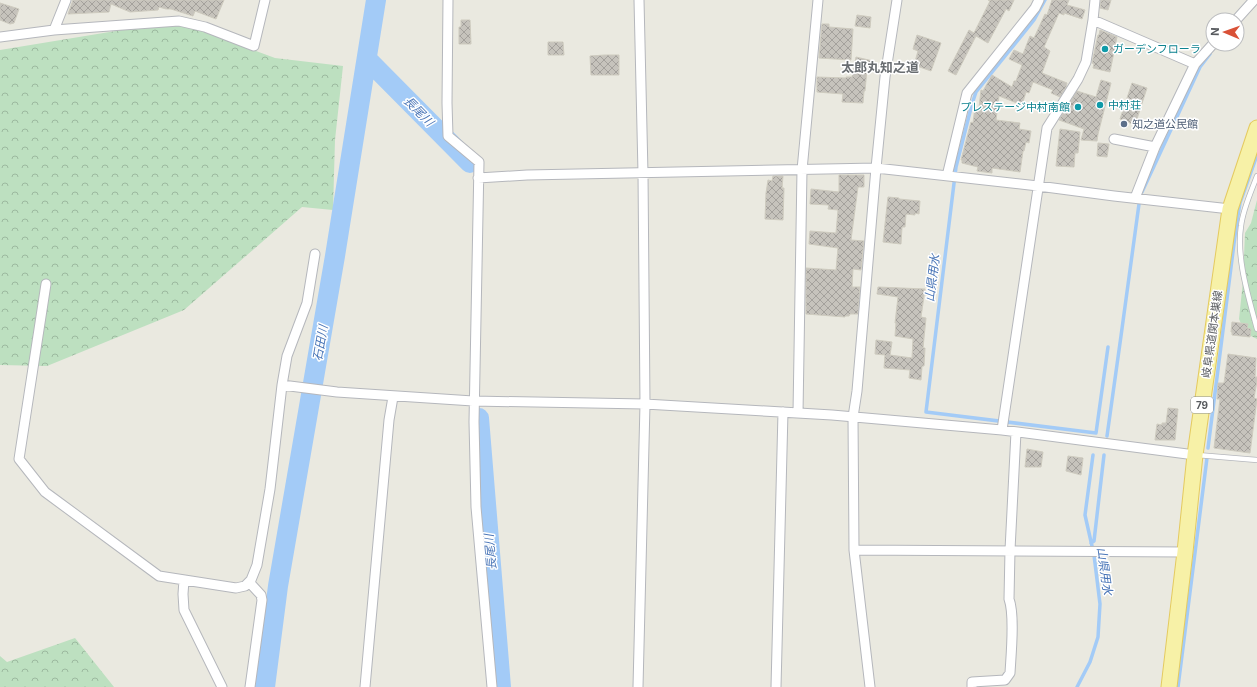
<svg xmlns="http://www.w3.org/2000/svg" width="1257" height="687" font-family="Inter,'Noto Sans JP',sans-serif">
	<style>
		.forest { fill: url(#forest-crowns) }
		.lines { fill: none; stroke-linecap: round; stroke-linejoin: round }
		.stream { stroke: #a3cbf7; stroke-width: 3.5 }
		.river { stroke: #a3cbf7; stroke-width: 20 }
		.building { fill: url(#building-cross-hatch); stroke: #cecbbf }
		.lane-casing { stroke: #b5b7bc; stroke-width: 6 }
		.street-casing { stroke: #b5b7bc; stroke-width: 11 }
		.primary-casing { stroke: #e4ca5f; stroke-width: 17 }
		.lane { stroke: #fff; stroke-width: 4.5 }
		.street { stroke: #fff; stroke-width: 9 }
		.primary { stroke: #f7f1a7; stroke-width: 15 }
		.culture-dot { fill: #0f9aa8; stroke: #fff; stroke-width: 1.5 }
		.service-dot { fill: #5c6f8a; stroke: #fff; stroke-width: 1.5 }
		.labels { text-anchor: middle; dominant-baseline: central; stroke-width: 3; stroke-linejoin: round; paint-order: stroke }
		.shield { fill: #fff; stroke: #8a8c8f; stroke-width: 1 }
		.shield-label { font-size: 10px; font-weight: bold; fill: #585b5f }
		.culture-label { font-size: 11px; fill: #0d838f; stroke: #fff; text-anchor: start }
		.service-label { font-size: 11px; fill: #4e5e75; stroke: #fff; text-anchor: start }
		.street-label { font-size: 11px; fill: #585b5f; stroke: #fff }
		.water-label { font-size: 12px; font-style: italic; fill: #4975b7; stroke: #fff }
		.quarter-label { font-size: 13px; font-weight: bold; fill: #696d71; stroke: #fff }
	</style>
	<defs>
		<pattern id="forest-crowns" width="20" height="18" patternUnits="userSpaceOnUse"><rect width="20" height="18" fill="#bde0c0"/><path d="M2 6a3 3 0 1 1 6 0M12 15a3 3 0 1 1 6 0" fill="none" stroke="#9cb99f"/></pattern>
		<pattern id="building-cross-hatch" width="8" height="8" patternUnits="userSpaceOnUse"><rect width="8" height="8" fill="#c6c3bc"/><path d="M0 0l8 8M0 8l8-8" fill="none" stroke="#a4a19c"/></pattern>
	</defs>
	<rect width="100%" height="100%" fill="#eae9e0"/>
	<path class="forest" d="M158 24H184L275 58 343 66 335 140 333 210 302 207 184 310 47 366 0 365V50Z
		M1257 200V339L1245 333 1239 319 1243 281 1245 233 1251 223Z
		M75 638 114 687H0V656L7 662Z"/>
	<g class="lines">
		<path class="stream" d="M1045 0 1034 20 976 92 972 104 956 167 926 412 1096 433 1108 347
			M1142 192 1200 67 1210 54
			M1107 436 1121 336 1139 204
			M1208 448 1236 228 1240 203 1257 155
			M1091 543 1094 541 1104 455
			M1077 687 1090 662 1098 637 1100 604 1094 555 1085 515 1093 455
			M1178 687 1207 458"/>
		<path class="river" d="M367 59 470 163
			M479 418 501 687
			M265 687 278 586 335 256 376 0"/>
	</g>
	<path class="building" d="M73 0H224L216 19 195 11 193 16 171 9H166L159 7 158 10 130 12 111 4 109 12 68 14Z
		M988 0H1014L1009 11 1006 9 988 43 976 36 956 75 948 71 969 30 974 33 990 1Z
		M1052 0H1069L1067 5 1085 10 1082 19 1064 13V15L1059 13 1044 47 1050 51 1042 73 1067 83 1066 87 1060 97 1051 93 1053 90 1033 82 1029 93 1026 92 1022 105 999 96 996 120 1020 123 1019 129 1031 131 1029 143 1026 142 1024 151H1023L1020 172 992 168V173L977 171 978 167 962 163V160H961L971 122 973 123 975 107 979 108 981 90 983 91 992 75 1012 87 1014 81H1016L1022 65 1009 59 1014 50 1023 54 1030 36 1034 38 1045 14 1047 15Z
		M1101 0H1111L1108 10 1100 8Z
		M0 3 19 9 14 23 10 24 0 20Z
		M857 15 871 17 870 28 855 26Z
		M461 20H470L471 44H459V27H461Z
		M822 24H829V27L853 29 851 60 819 58Z
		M1100 30 1117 37 1110 72 1093 68 1094 64 1092 63 1098 35H1099Z
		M917 35 941 43 931 71 914 65 918 51 913 49Z
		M548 42H563L564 55H548Z
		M605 55H619V75H591L590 56Z
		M856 57 873 61 871 70 867 69 865 91H864L863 103 842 102 843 94 817 92V77L846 78V77H852Z
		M1101 80 1111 83 1098 134 1097 141 1081 140 1084 129 1059 120 1077 91 1096 97Z
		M1132 83 1147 88 1135 125 1120 119Z
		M1060 129 1080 132 1078 153H1075L1074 167 1056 166Z
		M1098 143 1109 144 1107 157 1097 156Z
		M839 175H864V187H858L851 240 864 241 861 270 853 269 852 287H860L858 314H850L849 316H845V317L806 314V268L836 270 838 248 809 244 810 231 836 233 838 210 828 209 829 205 810 204 811 189 839 192Z
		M773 176H783L782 188H784L783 220 765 219 766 193 768 180 772 181Z
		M888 197 899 198V199L920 201 919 214 915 213V215L906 214 905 227H902L901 244 883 242Z
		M878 287 925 289 921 317 926 318 923 348H925L924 366H922L921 380 909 378 910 370 884 368 885 355 875 354 876 340 892 342 890 355 912 358 913 339 895 336 896 323H895L898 297 877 294Z
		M1232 322 1248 324 1247 328 1251 329 1250 337 1232 335V332H1231Z
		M1228 354 1256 358 1255 377H1257V381L1254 398 1257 399 1250 453 1214 448 1220 399H1217L1218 383H1224Z
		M1168 408 1178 409 1175 440H1155L1157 424 1162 425V423H1166Z
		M1027 449 1043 452 1041 467H1025Z
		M1068 456 1083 458 1081 475 1066 471Z"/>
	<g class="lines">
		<defs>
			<path id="lane" d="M1257 176C1251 192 1243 209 1241 226 1236 259 1249 298 1257 329
				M1197 455 1257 460"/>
			<path id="street" d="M448 0 447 103 448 136 479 162 474 422 476 507 492 687
				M1093 20 1195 64
				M1236 20 1254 0
				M54 30 66 0
				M0 37 54 30 179 21 205 27 254 46 265 0
				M1114 139 1155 147
				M947 176 967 93 1035 8 1039 0
				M478 178 527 175 876 168 1038 186 1114 196 1230 209
				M1135 198 1155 147 1195 64 1213 44
				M46 284 19 459 45 492 159 576 236 588 245 586 251 580 257 565 270 489 282 385 287 356 307 303 315 254
				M282 385 337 392 473 401 645 404 832 415 1002 430 1195 455
				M798 413 802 170 818 0
				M1002 430 1047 128 1078 79 1086 62 1093 20 1095 0
				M854 550 1185 552
				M184 580 183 594 184 610 222 687
				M249 582 261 595 262 600 250 687
				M365 687 389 420 393 397
				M638 687 645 404 643 173 639 0
				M776 687 783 412
				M870 687 854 550 853 417 857 391 876 168 885 77 897 0
				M972 687V682L1005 680 1010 673C1011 655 1015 615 1009 599L1010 550 1016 432"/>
			<path id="primary" d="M1169 687 1185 552 1195 455 1230 209 1257 128"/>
		</defs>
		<use href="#lane" class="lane-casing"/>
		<use href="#street" class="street-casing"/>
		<use href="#primary" class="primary-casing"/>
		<use href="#lane" class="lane"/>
		<use href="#street" class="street"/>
		<use href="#primary" class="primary"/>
	</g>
	<g class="culture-dot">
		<circle cx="1105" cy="49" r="4"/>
		<circle cx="1100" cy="105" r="4"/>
		<circle cx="1078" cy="107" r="4"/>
	</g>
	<circle class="service-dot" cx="1124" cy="124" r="4"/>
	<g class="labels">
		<rect class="shield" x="1191" y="397" width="22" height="16" rx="3"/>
		<g class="shield-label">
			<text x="1202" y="405">79</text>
		</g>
		<g class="culture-label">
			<text x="1113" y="49">ガーデンフローラ</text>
			<text x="1108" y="105">中村荘</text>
			<text x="1070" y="107" text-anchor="end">プレステージ中村南館</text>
		</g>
		<g class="service-label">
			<text x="1132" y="124">知之道公民館</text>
		</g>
		<g class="street-label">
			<text transform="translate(1212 334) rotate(-82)">岐阜県道関本巣線</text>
		</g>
		<g class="water-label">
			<text transform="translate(419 111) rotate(45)">長尾川</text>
			<text transform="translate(932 278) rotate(-83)">山県用水</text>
			<text transform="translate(320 343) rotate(-80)">石田川</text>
			<text transform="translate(490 552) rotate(-95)">長尾川</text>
			<text transform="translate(1105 571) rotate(82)">山県用水</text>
		</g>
		<g class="quarter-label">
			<text x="880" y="67">太郎丸知之道</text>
		</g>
	</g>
	<g transform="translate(1225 32) rotate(272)"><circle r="19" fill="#ffffff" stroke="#bcbdbf"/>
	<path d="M0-3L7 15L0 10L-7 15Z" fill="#d95137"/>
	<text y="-6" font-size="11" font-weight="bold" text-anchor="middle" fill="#585b5f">N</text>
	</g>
</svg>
